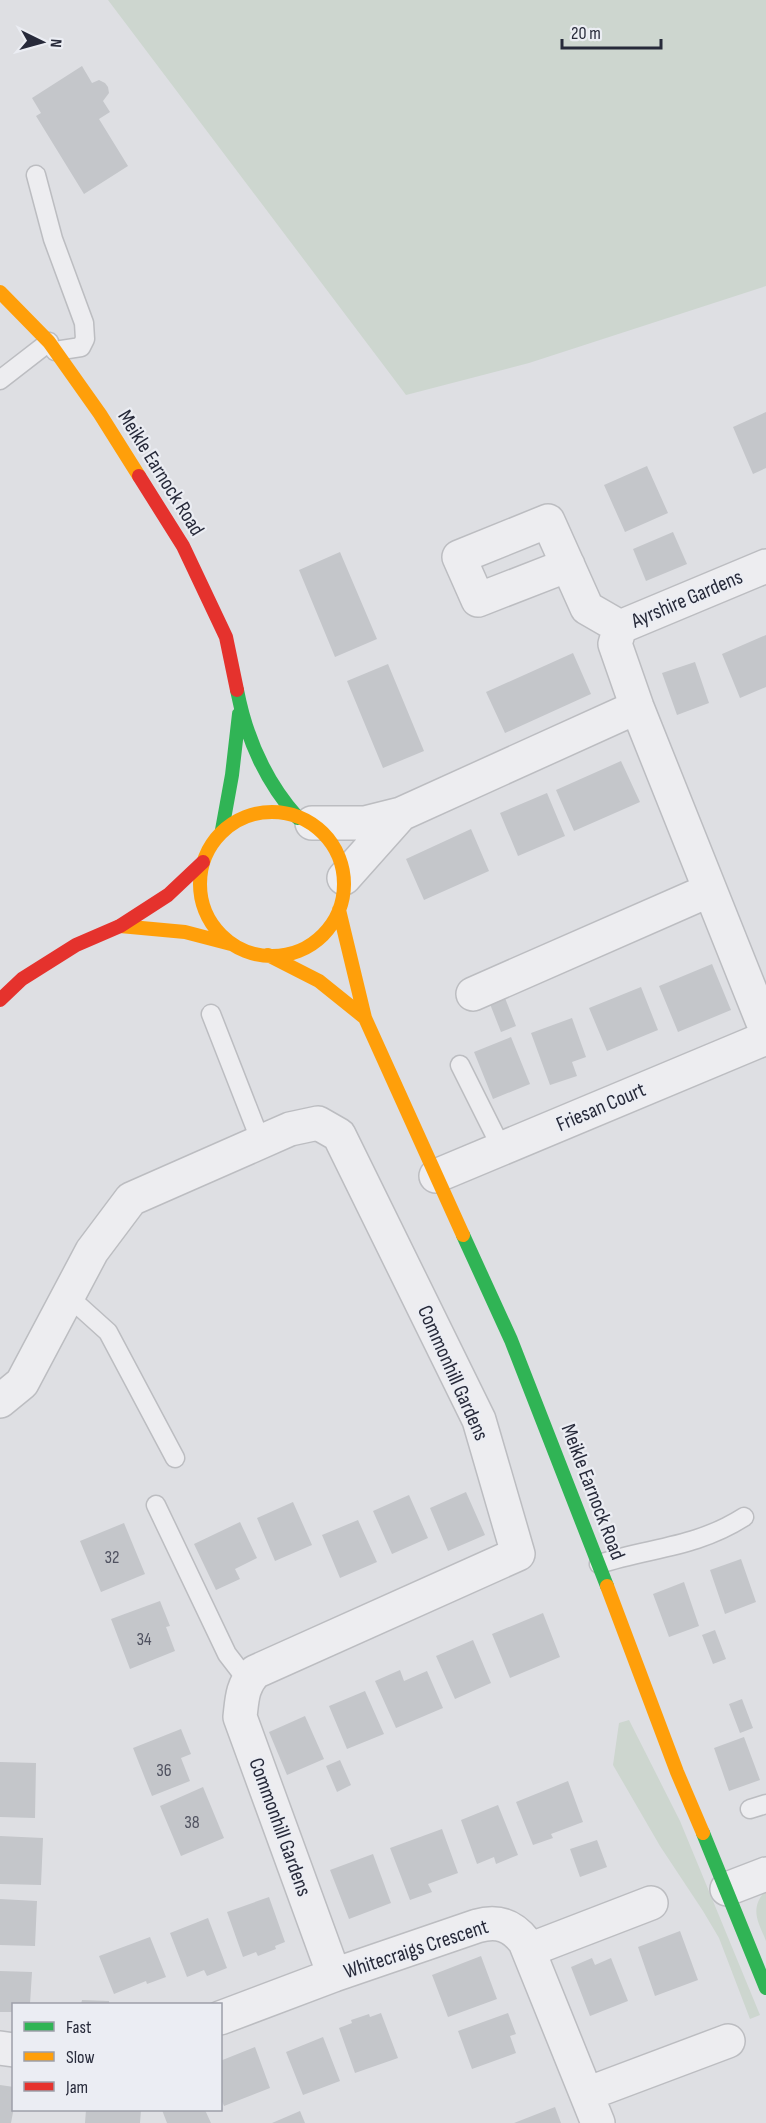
<svg xmlns="http://www.w3.org/2000/svg" width="766" height="2123" font-family="'Sofia Sans Condensed',sans-serif">
	<style>
		.green { fill: #cdd6cf }
		.building { fill: #c4c6ca }
		.lines { fill: none; stroke-linecap: round; stroke-linejoin: round }
		.lane-casing { stroke: #bcbdc1; stroke-width: 21 }
		.street-casing { stroke: #bcbdc1; stroke-width: 36 }
		.lane { stroke: #ededf0; stroke-width: 18 }
		.street { stroke: #ededf0; stroke-width: 33 }
		.fast { stroke: #30b455; stroke-width: 14 }
		.slow { stroke: #ff9f0a; stroke-width: 14 }
		.jam { stroke: #e5322d; stroke-width: 14 }
		.labels { text-anchor: middle; dominant-baseline: central; stroke-width: 4.5; stroke-linejoin: round; paint-order: stroke }
		.number-label { font-size: 18px; fill: #505260 }
		.street-label { font-size: 21px; fill: #272a3a; stroke: #ebedf3 }
	</style>
	<rect width="100%" height="100%" fill="#dedfe3"/>
	<path class="green" d="M108 0H766V286L529 363 406 395Z
		M629 1720 680 1821 760 2015 750 2019 719 1938 703 1911 660 1846 613 1765 619 1723Z
		M766 1890V1941C758 1921 749 1909 766 1890Z"/>
	<path class="building" d="M82 66 92 83 99 80 105 83 108 87 109 93 103 101 110 112 99 119 128 166 84 194 36 116 41 113 32 98Z
		M766 412V468L753 474 733 427Z
		M647 466 668 513 625 532 604 485Z
		M673 532 687 564 646 581 633 549Z
		M340 552 377 639 335 657 299 570Z
		M766 635V687L740 698 722 654Z
		M573 653 591 694 505 733 486 692Z
		M695 662 709 703 677 715 662 673Z
		M388 664 424 751 383 768 347 681Z
		M621 761 640 802 574 831 556 790Z
		M547 793 565 836 518 856 500 813Z
		M471 829 489 871 424 900 406 859Z
		M712 964 731 1010 678 1032 659 986Z
		M641 987 658 1030 607 1051 589 1008Z
		M503 993 516 1026 501 1032 488 999Z
		M572 1018 586 1057 572 1062 577 1076 550 1085 531 1033Z
		M511 1037 530 1084 493 1099 474 1052Z
		M466 1492 485 1535 448 1551 430 1508Z
		M409 1495 428 1538 392 1554 373 1511Z
		M293 1502 312 1545 275 1561 257 1518Z
		M358 1520 377 1562 340 1578 322 1535Z
		M240 1522 257 1558 235 1569 240 1579 216 1590 194 1544Z
		M124 1523 145 1574 101 1592 80 1541Z
		M741 1559 756 1602 725 1614 710 1570Z
		M684 1582 699 1626 669 1637 653 1594Z
		M160 1601 170 1626 166 1627 175 1651 130 1669 111 1619Z
		M543 1613 560 1657 510 1678 492 1634Z
		M715 1630 726 1659 713 1664 702 1635Z
		M473 1640 491 1683 455 1699 436 1656Z
		M400 1670 404 1681 427 1671 443 1708 396 1728 375 1681Z
		M365 1691 384 1734 347 1749 329 1706Z
		M742 1699 753 1728 740 1733 729 1704Z
		M305 1716 324 1759 287 1775 269 1732Z
		M181 1729 191 1754 181 1758 190 1781 152 1796 133 1748Z
		M744 1737 760 1780 729 1791 714 1748Z
		M340 1760 351 1785 337 1792 326 1766Z
		M0 1762 36 1763 35 1818 0 1817Z
		M568 1781 583 1822 551 1834 553 1838 533 1845 516 1802Z
		M203 1787 224 1838 181 1856 160 1806Z
		M498 1805 518 1855 496 1864 494 1857 477 1864 461 1820Z
		M442 1829 458 1873 428 1884 432 1892 410 1900 390 1848Z
		M0 1836 43 1838 41 1885 0 1884Z
		M597 1840 607 1867 580 1877 570 1849Z
		M373 1854 391 1903 349 1919 330 1870Z
		M269 1897 285 1942 275 1946 276 1949 258 1956 256 1952 243 1957 227 1912Z
		M0 1899 37 1901 35 1946 0 1945Z
		M208 1918 227 1968 207 1976 204 1970 187 1977 170 1933Z
		M680 1931 698 1980 655 1996 638 1947Z
		M150 1937 166 1977 147 1984 146 1981 114 1994 99 1956Z
		M481 1956 497 1999 448 2017 432 1975Z
		M592 1958 595 1965 611 1958 628 2001 590 2016 571 1967Z
		M0 1971 32 1972 30 2004H14V2012H0Z
		M82 2000 109 2001V2004H81Z
		M381 2013 398 2058 355 2073 339 2028 352 2023 351 2020 369 2014 370 2017Z
		M508 2013 516 2034 510 2036 516 2053 472 2069 458 2031Z
		M323 2037 340 2081 303 2095 286 2052Z
		M255 2047 270 2088 224 2106 220 2097V2061Z
		M0 2085 14 2087V2107L11 2123H0Z
		M555 2107 561 2123H514Z
		M86 2110H141L140 2123H85Z
		M162 2110H205L211 2123H167Z
		M300 2111 305 2123H272Z"/>
	<g class="lines">
		<defs>
			<path id="lane" d="M36 175 53 239 84 323 85 339 81 347 55 351
				M0 380 49 342
				M211 1014 261 1142
				M460 1065 502 1149
				M68 1296 108 1332 175 1458
				M156 1505 227 1654 247 1680
				M599 1564C652 1547 695 1548 744 1517
				M750 1809 766 1804"/>
			<path id="street" d="M568 565 478 600 459 557 548 521 587 608 620 627
				M766 566 620 627 615 644 637 707 766 1030
				M312 823H365L401 814 637 707
				M344 878 401 814
				M473 994 710 890
				M436 1176 766 1038
				M0 1401 22 1383 92 1251 131 1199 290 1129 318 1123 339 1135 479 1420 518 1554 255 1672C242 1686 242 1699 240 1717L334 1975
				M727 1889 766 1874
				M529 1950 651 1903
				M220 2018 334 1975 477 1926C498 1920 512 1925 525 1942L598 2123
				M0 2048 14 2050
				M587 2094 728 2041"/>
		</defs>
		<use href="#lane" class="lane-casing"/>
		<use href="#street" class="street-casing"/>
		<use href="#lane" class="lane"/>
		<use href="#street" class="street"/>
		<path class="fast" d="M237 690C246 737 266 782 298 818
			M222 830 232 775 239 714
			M463 1235 511 1340 607 1586
			M703 1833 766 1988"/>
		<path class="slow" d="M0 292 49 342 100 414 139 476
			M200 884a72 72 0 1 1 144 0a72 72 0 1 1-144 0Z
			M339 910 365 1018 463 1235
			M120 926 185 932 231 944
			M268 955 319 981 365 1018
			M607 1586 677 1772 703 1833"/>
		<path class="jam" d="M139 476 183 546 226 637 237 690
			M0 1000 22 979 76 945 120 926 168 895 203 862"/>
	</g>
	<g class="labels">
		<g class="number-label">
			<text x="112" y="1557">32</text>
			<text x="144" y="1639">34</text>
			<text x="164" y="1770">36</text>
			<text x="192" y="1822">38</text>
		</g>
		<g class="street-label">
			<text transform="translate(161 473) rotate(58)">Meikle Earnock Road</text>
			<text transform="translate(687 599) rotate(-23)">Ayrshire Gardens</text>
			<text transform="translate(601 1107) rotate(-23)">Friesan Court</text>
			<text transform="translate(453 1373) rotate(66)">Commonhill Gardens</text>
			<text transform="translate(593 1492) rotate(69)">Meikle Earnock Road</text>
			<text transform="translate(280 1827) rotate(70)">Commonhill Gardens</text>
			<text transform="translate(416 1949) rotate(-18)">Whitecraigs Crescent</text>
		</g>
	</g>
	<rect x="12" y="2003" width="210" height="108" fill="#ebedf3" stroke="#9d9fa9" stroke-width="1.5"/>
	<rect x="24" y="2022" width="30" height="9" fill="#30b455" stroke="#9d9fa9" stroke-width="1.5"/>
	<text x="66" y="2033" font-size="18" fill="#272a3a">Fast</text>
	<rect x="24" y="2052" width="30" height="9" fill="#ff9f0a" stroke="#9d9fa9" stroke-width="1.5"/>
	<text x="66" y="2063" font-size="18" fill="#272a3a">Slow</text>
	<rect x="24" y="2082" width="30" height="9" fill="#e5322d" stroke="#9d9fa9" stroke-width="1.5"/>
	<text x="66" y="2093" font-size="18" fill="#272a3a">Jam</text>
	<g transform="translate(42 42) rotate(95)" stroke="#ebedf3" stroke-width="4.5" paint-order="stroke">
	<path d="M0-4.5L10 22L0 15L-10 22Z" fill="#272a3a"/>
	<text y="-9" font-size="16" font-weight="bold" text-anchor="middle" fill="#272a3a">N</text>
	</g>
	<path d="M562 39v9h99v-9" fill="none" stroke="#272a3a" stroke-width="3"/>
	<text x="571" y="39" font-size="18" fill="#272a3a" stroke="#ebedf3" stroke-width="4.5" paint-order="stroke">20 m</text>
</svg>
